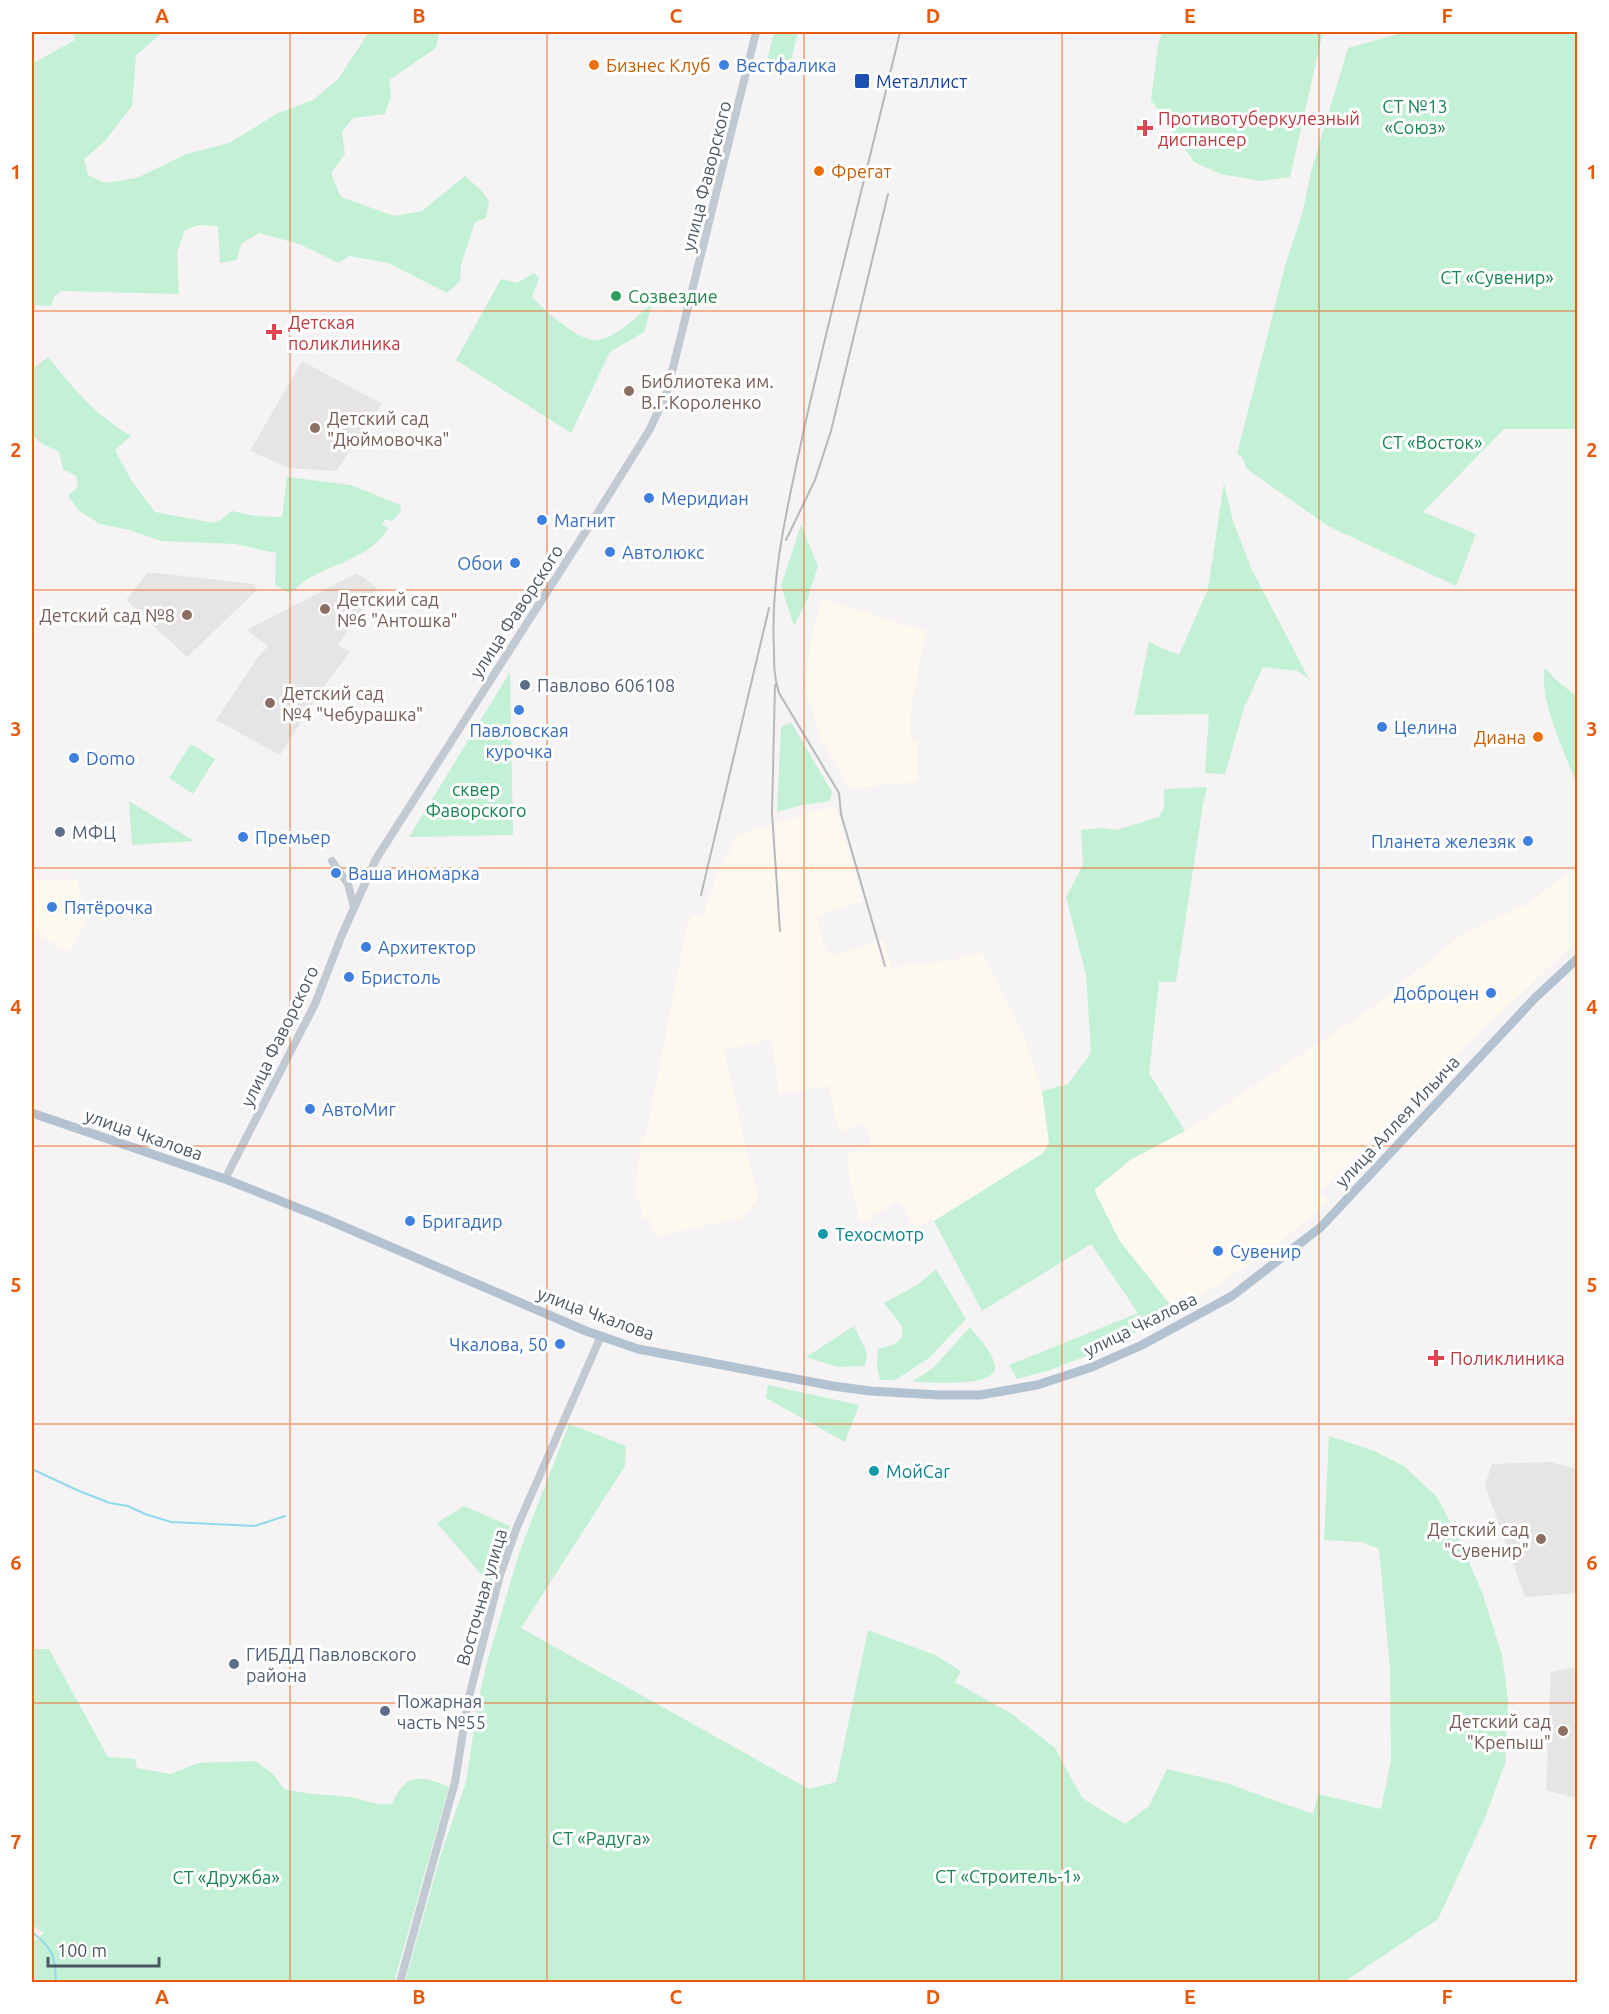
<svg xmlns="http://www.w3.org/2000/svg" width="1609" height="2014" font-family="Ubuntu,sans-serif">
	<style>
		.commercial { fill: #fdf9ef }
		.education { fill: #e6e4e5 }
		.green { fill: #c3f1d5 }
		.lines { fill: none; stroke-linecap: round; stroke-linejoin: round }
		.stream { stroke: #90daee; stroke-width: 2 }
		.minor { stroke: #c1cad2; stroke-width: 8 }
		.major { stroke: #b3c2d1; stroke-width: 9 }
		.rail { stroke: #b5b8bd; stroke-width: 2 }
		.grid { fill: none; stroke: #e8590c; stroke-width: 1.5; stroke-opacity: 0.55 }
		.food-dot { fill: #e8710a; stroke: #fff; stroke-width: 2 }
		.shop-dot { fill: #3f7fe0; stroke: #fff; stroke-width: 2 }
		.transit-dot { fill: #1a4fb4; stroke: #fff; stroke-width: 2 }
		.health-dot { fill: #e0444e; stroke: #fff; stroke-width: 2 }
		.leisure-dot { fill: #2e9e5b; stroke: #fff; stroke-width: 2 }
		.education-dot { fill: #8d6e63; stroke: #fff; stroke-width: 2 }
		.service-dot { fill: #5c6f8a; stroke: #fff; stroke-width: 2 }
		.culture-dot { fill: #0f9aa8; stroke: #fff; stroke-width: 2 }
		.labels { text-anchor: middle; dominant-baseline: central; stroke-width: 6; stroke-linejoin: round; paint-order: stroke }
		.food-label { font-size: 18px; fill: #c56008; stroke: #fff; text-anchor: start }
		.shop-label { font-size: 18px; fill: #366cbe; stroke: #fff; text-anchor: start }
		.transit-label { font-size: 18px; fill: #164399; stroke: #fff; text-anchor: start }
		.park-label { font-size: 18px; fill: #17864f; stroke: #fff }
		.health-label { font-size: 18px; fill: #be3a42; stroke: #fff; text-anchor: start }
		.street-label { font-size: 18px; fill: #4a5661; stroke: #fff }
		.leisure-label { font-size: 18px; fill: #27864d; stroke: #fff; text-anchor: start }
		.education-label { font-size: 18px; fill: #785e54; stroke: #fff; text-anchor: start }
		.service-label { font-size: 18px; fill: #4e5e75; stroke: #fff; text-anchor: start }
		.culture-label { font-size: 18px; fill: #0d838f; stroke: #fff; text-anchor: start }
		.neatline { fill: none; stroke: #e8590c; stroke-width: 2 }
		.grid-label { font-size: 20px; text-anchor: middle; font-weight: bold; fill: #e8590c }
	</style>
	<rect width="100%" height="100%" fill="#f5f3f3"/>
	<path class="commercial" d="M822 599 926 631 911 708V740L918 743 917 782 849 788 821 739 805 688 811 637Z
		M833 806 837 812 863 901 816 916 826 951 836 955 883 940 892 968 963 958 981 952 1022 1030 1042 1091 1050 1144 1043 1153 1011 1174 934 1221 933 1219 916 1229 899 1201 860 1223 849 1176 848 1154 872 1144 864 1123 841 1131 835 1118 829 1086 778 1094 772 1038 724 1051 758 1199 744 1217 656 1236 648 1217 641 1219 642 1215 640 1201 635 1194 641 1138 646 1136 687 923 693 916 702 917 717 874 738 835Z
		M1572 869 1577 876V941L1448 1062 1438 1075 1411 1099 1320 1193 1328 1202 1276 1246 1176 1312 1119 1240 1094 1190 1130 1160 1195 1125 1374 1006 1461 935 1528 904Z
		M32 879H77L82 900 93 905 70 952 32 931Z"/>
	<path class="education" d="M302 361 382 404 336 471 289 468 250 451Z
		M148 572 254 584 257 590 187 657 126 600Z
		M357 573 377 588 338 645 350 652 324 686 280 755 216 720 256 660 268 646 247 630Z
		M1550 1462 1577 1469V1593L1525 1597 1485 1485 1492 1464Z
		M1577 1667 1578 1796 1571 1797 1546 1790 1551 1672Z"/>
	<path class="green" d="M75 32H163L136 55 132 106 105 141 84 159 88 175 105 183 137 178 186 154 229 143 278 113 313 100 338 79 369 32H439L436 48 389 80 391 95 385 114 353 118 342 132 345 154 331 173 341 197 394 216 422 211 465 176 481 190 489 201 486 218 475 222 461 265 460 281 447 293 388 263 349 256 339 263 299 244 259 233 241 244 237 260 220 263 218 226 199 225 185 230 177 252 179 294 61 291 54 297 51 306 32 305V107L35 99 32 95V60L35 62 75 40 73 33Z
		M774 32H798L789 69C781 75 774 71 765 69Z
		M1162 32H1323L1290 177 1261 181 1221 174 1194 162 1151 100 1158 46Z
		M1405 32H1577V429H1504L1423 512 1476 534 1456 586 1328 526 1247 469 1242 457 1237 454 1287 259 1302 215 1312 168 1348 48Z
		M534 273 539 278 532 297C545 310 579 342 597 340 618 337 637 316 652 304L644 332 610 352 571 433 456 360 501 279 517 283Z
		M48 357C75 390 94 414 131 436L115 450 131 480 155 512 214 523 222 519 232 511 256 516 282 517 287 477 351 485 400 505 401 511 392 521 385 519 382 524 388 528C372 558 331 563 305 581 300 585 295 589 290 593L275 585 276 553 235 544 161 541 130 530 100 524 79 511 68 496 78 487 76 476 63 469 59 452 39 442 32 434V366L34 368Z
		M1224 483 1233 521 1251 568 1309 679 1298 671 1263 667 1244 708 1225 774 1205 773 1209 714 1134 715 1149 641 1155 645 1179 655 1208 589Z
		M801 525 818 566 807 600 794 626 781 586Z
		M1545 668 1556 680 1577 697V785C1566 755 1538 699 1545 668Z
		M510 672 513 835 409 837Z
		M791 722 832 792 830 801 802 805 777 812 781 727Z
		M191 744 215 759 193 794 169 778Z
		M1207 787 1203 804 1176 982H1159L1149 1073 1185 1131 1130 1160 1094 1190 1119 1240 1176 1312 1094 1353 1050 1370 1017 1379 1009 1365 1138 1313 1091 1244 982 1311 934 1221 1043 1153 1049 1143 1042 1091 1068 1084 1091 1053 1086 975 1066 897 1083 865 1081 830 1102 828 1116 830 1159 817 1164 807V789Z
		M129 801 194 841 132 845Z
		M936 1269 966 1319 929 1358 895 1380H880L877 1367 878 1349 895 1344 902 1337V1326L884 1303 917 1285Z
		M854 1326 867 1353 865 1366 838 1367 806 1357Z
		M970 1327C978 1338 994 1353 995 1367 996 1388 927 1382 912 1382L934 1367Z
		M768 1385 859 1405 845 1442 766 1398Z
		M569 1424 626 1446 625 1466 521 1628 809 1789 836 1782 868 1630 935 1655 961 1671 955 1682 1012 1714 1055 1748 1082 1798 1125 1824 1149 1806 1167 1769 1226 1783 1313 1814 1318 1794 1381 1809 1391 1760 1390 1668 1379 1549 1362 1542 1324 1540 1329 1436 1372 1450 1404 1466 1437 1497 1457 1535 1482 1592 1502 1655 1508 1699 1505 1764 1486 1815 1438 1919 1344 1982H405L442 1851 466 1782 478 1703 486 1666 519 1553Z
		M464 1506 510 1526 491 1586 437 1523Z
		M32 1649H49L108 1757 135 1759 137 1768 171 1774 198 1763 255 1761 273 1774 284 1789C306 1794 328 1795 350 1797 367 1800 373 1806 392 1804 405 1773 421 1775 449 1787L394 1982H32V1938L36 1940 44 1933 32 1925Z"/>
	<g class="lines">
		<path class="stream" d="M32 1469 79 1491 110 1503 128 1506 145 1514 171 1522 255 1526 285 1516
			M32 1932C53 1948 55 1956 56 1982"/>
		<path class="minor" d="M332 861 348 884 354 907
			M225 1179 315 1004 341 937 376 859 600 509 650 429 667 392 756 32
			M400 1982 455 1782 468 1701 500 1575 517 1527 601 1336"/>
		<path class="major" d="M32 1113 225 1179 326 1219 586 1331 638 1349 833 1386 870 1391 939 1395H980L1037 1385 1092 1367 1142 1345 1232 1296 1321 1227 1535 998 1578 958"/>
		<path class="rail" d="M786 540 815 480 831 431 888 194
			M775 685 772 813 780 931
			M701 895 769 608
			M885 966 841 814 839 793 779 693C774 678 774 664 774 648 770 574 789 501 804 429 834 296 869 164 900 32"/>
	</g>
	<path class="grid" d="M290 32V1982M547 32V1982M804 32V1982M1062 32V1982M1319 32V1982M32 311H1578M32 590H1578M32 868H1578M32 1146H1578M32 1424H1578M32 1703H1578"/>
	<g class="food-dot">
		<circle cx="594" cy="65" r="6"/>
		<circle cx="819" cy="171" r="6"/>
		<circle cx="1538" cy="737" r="6"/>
	</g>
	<g class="shop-dot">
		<circle cx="724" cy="65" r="6"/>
		<circle cx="649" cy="498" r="6"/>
		<circle cx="542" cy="520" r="6"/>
		<circle cx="610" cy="552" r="6"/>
		<circle cx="515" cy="563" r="6"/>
		<circle cx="519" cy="710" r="6"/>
		<circle cx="1382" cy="727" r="6"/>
		<circle cx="74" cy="758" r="6"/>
		<circle cx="243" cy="837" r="6"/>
		<circle cx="1528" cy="841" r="6"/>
		<circle cx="336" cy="873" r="6"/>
		<circle cx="52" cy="907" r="6"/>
		<circle cx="366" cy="947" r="6"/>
		<circle cx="349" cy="977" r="6"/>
		<circle cx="1491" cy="993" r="6"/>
		<circle cx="310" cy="1109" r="6"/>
		<circle cx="410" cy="1221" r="6"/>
		<circle cx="1218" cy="1251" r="6"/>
		<circle cx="560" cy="1344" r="6"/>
	</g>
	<rect class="transit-dot" x="854" y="73" width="16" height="16" rx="3"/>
	<g class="health-dot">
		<path d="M1142 119h6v6h6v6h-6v6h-6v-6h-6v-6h6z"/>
		<path d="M271 323h6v6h6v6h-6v6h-6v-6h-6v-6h6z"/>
		<path d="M1433 1349h6v6h6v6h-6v6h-6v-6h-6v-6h6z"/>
	</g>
	<circle class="leisure-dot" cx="616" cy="296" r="6"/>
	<g class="education-dot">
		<circle cx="629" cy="391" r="6"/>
		<circle cx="315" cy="428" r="6"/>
		<circle cx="325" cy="609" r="6"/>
		<circle cx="187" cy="615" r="6"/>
		<circle cx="270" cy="703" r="6"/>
		<circle cx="1541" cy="1539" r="6"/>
		<circle cx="1563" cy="1731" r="6"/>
	</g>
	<g class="service-dot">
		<circle cx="525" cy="685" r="6"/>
		<circle cx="60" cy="832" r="6"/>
		<circle cx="234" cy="1664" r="6"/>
		<circle cx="385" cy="1711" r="6"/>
	</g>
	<g class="culture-dot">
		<circle cx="823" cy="1234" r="6"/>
		<circle cx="874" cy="1471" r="6"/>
	</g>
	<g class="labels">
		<g class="food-label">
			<text x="606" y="65">Бизнес Клуб</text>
			<text x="831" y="171">Фрегат</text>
			<text x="1526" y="737" text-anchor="end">Диана</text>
		</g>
		<g class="shop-label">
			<text x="736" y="65">Вестфалика</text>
			<text x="661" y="498">Меридиан</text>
			<text x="554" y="520">Магнит</text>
			<text x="622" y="552">Автолюкс</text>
			<text x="503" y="563" text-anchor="end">Обои</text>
			<text x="1394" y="727">Целина</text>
			<text x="519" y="730" text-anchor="middle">Павловская<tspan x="519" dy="21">курочка</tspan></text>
			<text x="86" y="758">Domo</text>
			<text x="255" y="837">Премьер</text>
			<text x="1516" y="841" text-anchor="end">Планета железяк</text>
			<text x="348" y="873">Ваша иномарка</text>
			<text x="64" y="907">Пятёрочка</text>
			<text x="378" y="947">Архитектор</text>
			<text x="361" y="977">Бристоль</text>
			<text x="1479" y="993" text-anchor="end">Доброцен</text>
			<text x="322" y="1109">АвтоМиг</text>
			<text x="422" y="1221">Бригадир</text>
			<text x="1230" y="1251">Сувенир</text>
			<text x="548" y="1344" text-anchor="end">Чкалова, 50</text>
		</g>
		<g class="transit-label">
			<text x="876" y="81">Металлист</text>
		</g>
		<g class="park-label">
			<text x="1415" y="106">СТ №13<tspan x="1415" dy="21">«Союз»</tspan></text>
			<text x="1497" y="277">СТ «Сувенир»</text>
			<text x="1432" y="442">СТ «Восток»</text>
			<text x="476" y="789">сквер<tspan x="476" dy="21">Фаворского</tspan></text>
			<text x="601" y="1838">СТ «Радуга»</text>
			<text x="1008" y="1876">СТ «Строитель-1»</text>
			<text x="226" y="1877">СТ «Дружба»</text>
		</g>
		<g class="health-label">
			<text x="1158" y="118">Противотуберкулезный<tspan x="1158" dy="21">диспансер</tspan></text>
			<text x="288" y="322">Детская<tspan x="288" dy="21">поликлиника</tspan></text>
			<text x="1450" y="1358">Поликлиника</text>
		</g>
		<g class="street-label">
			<text transform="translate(706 176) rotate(-76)">улица Фаворского</text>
			<text transform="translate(516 611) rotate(-57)">улица Фаворского</text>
			<text transform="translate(279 1036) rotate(-64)">улица Фаворского</text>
			<text transform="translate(1397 1121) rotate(-47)">улица Аллея Ильича</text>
			<text transform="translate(144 1134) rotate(19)">улица Чкалова</text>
			<text transform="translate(596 1313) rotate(20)">улица Чкалова</text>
			<text transform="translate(1140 1324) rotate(-26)">улица Чкалова</text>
			<text transform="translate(481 1597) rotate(-74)">Восточная улица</text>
		</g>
		<g class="leisure-label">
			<text x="628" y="296">Созвездие</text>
		</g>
		<g class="education-label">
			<text x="641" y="381">Библиотека им.<tspan x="641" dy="21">В.Г.Короленко</tspan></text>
			<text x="327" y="418">Детский сад<tspan x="327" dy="21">"Дюймовочка"</tspan></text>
			<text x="337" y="599">Детский сад<tspan x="337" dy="21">№6 "Антошка"</tspan></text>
			<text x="175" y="615" text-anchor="end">Детский сад №8</text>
			<text x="282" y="693">Детский сад<tspan x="282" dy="21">№4 "Чебурашка"</tspan></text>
			<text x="1529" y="1529" text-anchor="end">Детский сад<tspan x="1529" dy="21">"Сувенир"</tspan></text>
			<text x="1551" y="1721" text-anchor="end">Детский сад<tspan x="1551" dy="21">"Крепыш"</tspan></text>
		</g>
		<g class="service-label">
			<text x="537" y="685">Павлово 606108</text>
			<text x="72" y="832">МФЦ</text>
			<text x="246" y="1654">ГИБДД Павловского<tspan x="246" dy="21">района</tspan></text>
			<text x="397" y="1701">Пожарная<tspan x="397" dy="21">часть №55</tspan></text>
		</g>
		<g class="culture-label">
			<text x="835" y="1234">Техосмотр</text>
			<text x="886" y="1471">МойCar</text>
		</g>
	</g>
	<rect width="1609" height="2014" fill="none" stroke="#ffffff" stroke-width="66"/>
	<path d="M48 1957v9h111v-9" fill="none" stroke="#4a5661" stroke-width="3"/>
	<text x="57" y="1957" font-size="18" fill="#4a5661" stroke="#ffffff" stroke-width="4.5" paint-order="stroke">100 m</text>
	<rect x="33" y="33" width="1543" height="1948" class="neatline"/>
	<g class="grid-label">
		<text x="162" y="23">A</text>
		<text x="419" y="23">B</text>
		<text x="676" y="23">C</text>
		<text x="933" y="23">D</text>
		<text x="1190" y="23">E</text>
		<text x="1447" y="23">F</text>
		<text x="16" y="179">1</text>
		<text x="1592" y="179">1</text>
		<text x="16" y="457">2</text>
		<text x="1592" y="457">2</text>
		<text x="16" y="736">3</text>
		<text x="1592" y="736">3</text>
		<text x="16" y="1014">4</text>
		<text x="1592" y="1014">4</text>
		<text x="16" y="1292">5</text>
		<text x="1592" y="1292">5</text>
		<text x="16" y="1570">6</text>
		<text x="1592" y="1570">6</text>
		<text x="16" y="1849">7</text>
		<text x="1592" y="1849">7</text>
		<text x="162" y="2004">A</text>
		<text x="419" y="2004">B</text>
		<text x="676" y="2004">C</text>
		<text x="933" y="2004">D</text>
		<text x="1190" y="2004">E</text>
		<text x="1447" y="2004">F</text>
	</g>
</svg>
